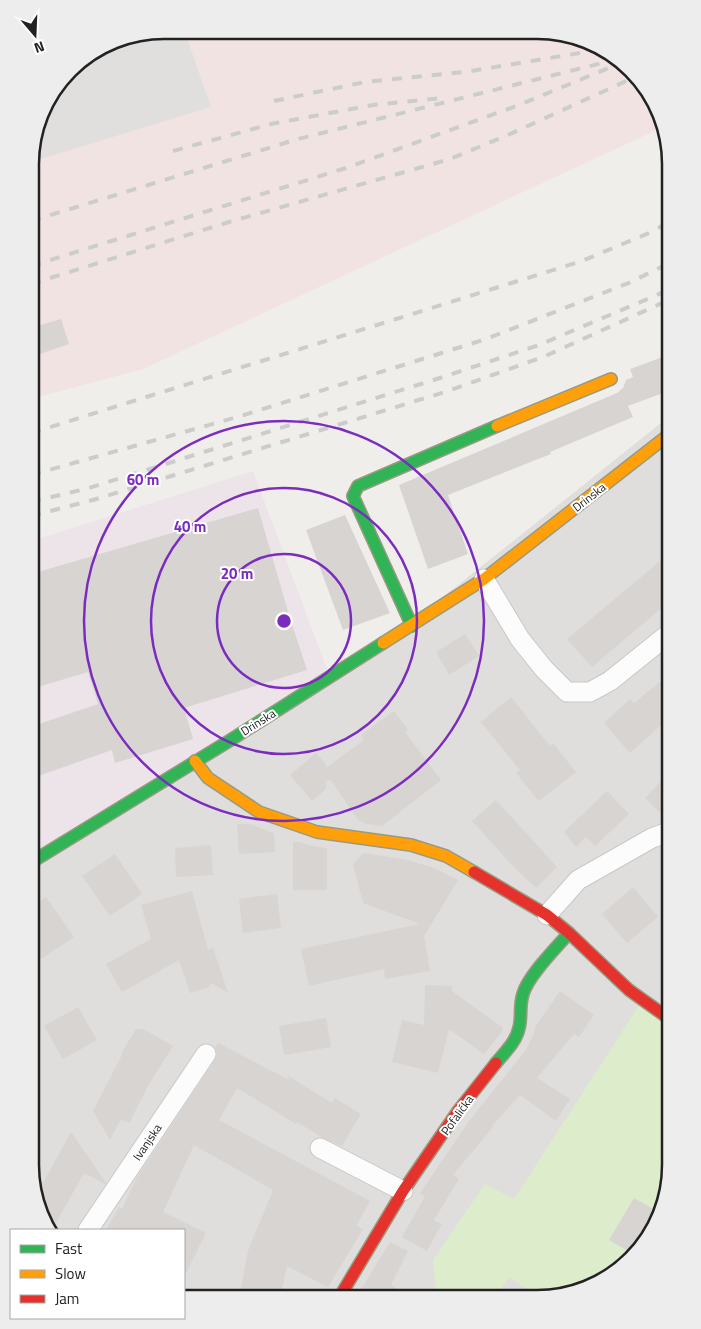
<svg xmlns="http://www.w3.org/2000/svg" width="701" height="1329" font-family="'Titillium Web',sans-serif">
	<style>
		.residential { fill: #dfdedc }
		.commercial { fill: #f1e3e1 }
		.industrial { fill: #ede4e9 }
		.grass { fill: #ddeccb }
		.parking { fill: #e0dfde }
		.building { fill: #d7d4d2 }
		.lines { fill: none; stroke-linecap: round; stroke-linejoin: round }
		.street-casing { stroke: #c9c8c7; stroke-width: 21 }
		.fast-casing { stroke: #999a82; stroke-width: 14 }
		.slow-casing { stroke: #999a82; stroke-width: 14 }
		.jam-casing { stroke: #999a82; stroke-width: 14 }
		.street { stroke: #fdfcfc; stroke-width: 19 }
		.fast { stroke: #30b455; stroke-width: 11 }
		.slow { stroke: #ff9f0a; stroke-width: 11 }
		.jam { stroke: #e5322d; stroke-width: 11 }
		.rail { stroke: #ccc; stroke-width: 4; stroke-dasharray: 10 10; stroke-linecap: butt }
		.ring { fill: none; stroke: #7b2cbf; stroke-width: 2.5 }
		.labels { text-anchor: middle; dominant-baseline: central; stroke-width: 4; stroke-linejoin: round; paint-order: stroke }
		.street-label { font-size: 12px; fill: #222; stroke: #fff }
		.rim { fill: none; stroke: #222; stroke-width: 2.5 }
		.centre { fill: #7b2cbf; stroke: #fff; stroke-width: 2.5 }
		.ring-label { font-size: 15px; text-anchor: middle; font-weight: bold; fill: #7b2cbf; stroke: #fff; stroke-width: 4; stroke-linejoin: round; paint-order: stroke }
	</style>
	<rect width="100%" height="100%" fill="#f0eeeb"/>
	<path class="residential" d="M671 415V1175L643 1247 580 1292 538 1299 184 1298V1230H52L37 1208 30 1166V863L418 617Z"/>
	<path class="commercial" d="M177 30 563 33 626 63 664 121 665 126 143 369 31 399V146L44 104 75 63Z"/>
	<path class="industrial" d="M253 471 330 677 30 863 31 541Z"/>
	<path class="grass" d="M640 1004 671 1027V1175L643 1247 580 1292 540 1299 510 1277 493 1299H447L436 1293 433 1260 485 1184 514 1199Z"/>
	<path class="parking" d="M163 30H184L211 107 31 162V146L44 104 75 63 113 40Z"/>
	<path class="building" d="M61 319 69 344 31 357V328Z
		M671 354V390L628 406 633 417 550 452 551 454 448 495 468 554 428 569 399 485 617 393 623 388 626 380 633 377 630 369Z
		M258 508 289 615 307 670 184 708 193 739 115 763 112 750 30 779V727L98 704 88 672 31 689V574Z
		M345 515 390 613 343 630 306 530Z
		M671 552V600L592 667 567 639Z
		M465 634 479 656 449 675 436 652Z
		M671 673V716L630 753 604 723 630 699 634 703Z
		M511 697 550 746 553 743 576 772 539 801 516 773 520 770 481 722Z
		M394 711 408 730 405 732 441 780 382 826 367 824 358 820 331 780 326 781V789L312 801 290 775 316 753 326 765V768L364 740 361 735Z
		M671 771V820H668L645 798Z
		M607 791 629 814 595 846 586 837 576 847 564 832Z
		M496 800 557 867 536 888 512 865 472 821Z
		M237 824H249L274 833 275 852 239 854Z
		M293 842H300L312 846 327 848V890H293Z
		M211 845 213 875 176 877 175 848Z
		M363 853 408 860 434 868 458 880 424 936 430 971 385 979 384 969 309 986 301 949 420 924 363 903 353 864Z
		M115 854 142 894 110 916 82 876Z
		M633 887 658 917 627 943 602 914Z
		M192 891 208 950 213 948 228 993 211 983 209 987 190 993 179 960 122 992 106 964 151 939 141 905Z
		M277 894 281 928 243 933 239 899Z
		M46 897 74 937 41 959 30 943V907Z
		M425 985 452 986V991L503 1028 501 1033 484 1054 449 1029 438 1073 392 1062 402 1020 424 1025Z
		M560 991 594 1015 579 1037 574 1034 537 1078 570 1099 556 1121 520 1095 492 1126 493 1127 453 1175 459 1179 434 1220 442 1224 427 1251 402 1237 424 1198V1196L420 1193 470 1120 526 1050 534 1033 535 1027Z
		M78 1007 97 1040 63 1059 44 1026Z
		M326 1018 331 1047 284 1055 279 1026Z
		M136 1029H143L173 1046 149 1084 129 1123 121 1119 110 1140 93 1111 122 1055V1052Z
		M218 1043 289 1080 288 1076 332 1103 335 1098 361 1114 342 1146 323 1138 297 1122 296 1124 237 1088 219 1120 370 1201 356 1226 363 1229 328 1287 287 1266 280 1298H239L248 1251 273 1190 194 1145 163 1212 206 1233 184 1277V1230H106L119 1207 122 1209 136 1179 215 1060 217 1054 215 1048Z
		M71 1132 106 1183 105 1184 84 1173 52 1230 37 1208 32 1177 43 1183Z
		M634 1198 657 1211 643 1247 633 1254 609 1240Z
		M390 1242 408 1251 391 1285 416 1299 356 1298Z"/>
	<g class="lines">
		<defs>
			<path id="street" d="M484 579 520 639 544 669 567 692H590L610 681 671 632
				M547 915 578 880 652 838 671 831
				M320 1148 403 1191
				M88 1230 206 1054"/>
			<path id="fast" d="M412 626 353 496 358 486 497 426
				M30 863 229 741 383 643
				M496 1063C505 1052 516 1042 519 1028 522 1018 519 1006 523 994 528 976 556 948 569 933"/>
			<path id="slow" d="M497 426 611 379
				M383 643 484 579 671 433
				M195 761 208 778 259 812 317 832 411 845 446 856 474 872"/>
			<path id="jam" d="M474 872 547 915 569 933 629 990 671 1020
				M339 1298 403 1191 458 1111 496 1063"/>
		</defs>
		<use href="#street" class="street-casing"/>
		<use href="#fast" class="fast-casing"/>
		<use href="#slow" class="slow-casing"/>
		<use href="#jam" class="jam-casing"/>
		<use href="#street" class="street"/>
		<use href="#fast" class="fast"/>
		<use href="#slow" class="slow"/>
		<use href="#jam" class="jam"/>
		<path class="rail" d="M274 101 365 82 465 72 580 53 597 49
			M173 151 271 124 373 105 441 98
			M31 221 298 139 614 60
			M31 266 346 168 519 105 623 62
			M31 284 229 222 450 159 508 135 635 77
			M31 433 582 261 649 233 671 221
			M31 475 241 416 486 339 631 282 671 262
			M31 502 89 488 440 378 539 345 657 295 671 288
			M31 516 93 500 445 392 543 357 671 299"/>
	</g>
	<g class="ring">
		<circle cx="284" cy="621" r="67"/>
		<circle cx="284" cy="621" r="133"/>
		<circle cx="284" cy="621" r="200"/>
	</g>
	<g class="labels">
		<g class="street-label">
			<text transform="translate(589 497) rotate(-38)">Drinska</text>
			<text transform="translate(258 722) rotate(-32)">Drinska</text>
			<text transform="translate(457 1115) rotate(-54)">Pofalićka</text>
			<text transform="translate(147 1142) rotate(-56)">Ivanjska</text>
		</g>
	</g>
	<path d="M0 0H701V1329H0ZM164 39H537A125 125 0 0 1 662 164V1165A125 125 0 0 1 537 1290H164A125 125 0 0 1 39 1165V164A125 125 0 0 1 164 39Z" fill="#ededed" fill-rule="evenodd"/>
	<path class="rim" d="M164 39H537A125 125 0 0 1 662 164V1165A125 125 0 0 1 537 1290H164A125 125 0 0 1 39 1165V164A125 125 0 0 1 164 39Z"/>
	<circle cx="284" cy="621" r="8" class="centre"/>
	<g class="ring-label">
		<text x="143" y="485">60 m</text>
		<text x="190" y="532">40 m</text>
		<text x="237" y="579">20 m</text>
	</g>
	<rect x="10" y="1229" width="175" height="90" fill="#ffffff" stroke="#a7a7a7"/>
	<rect x="20" y="1245" width="25" height="8" fill="#30b455" stroke="#a7a7a7"/>
	<text x="55" y="1254" font-size="15" fill="#222222">Fast</text>
	<rect x="20" y="1270" width="25" height="8" fill="#ff9f0a" stroke="#a7a7a7"/>
	<text x="55" y="1279" font-size="15" fill="#222222">Slow</text>
	<rect x="20" y="1295" width="25" height="8" fill="#e5322d" stroke="#a7a7a7"/>
	<text x="55" y="1304" font-size="15" fill="#222222">Jam</text>
	<g transform="translate(35 35) rotate(161)" stroke="#ffffff" stroke-width="4" paint-order="stroke">
	<path d="M0-4L9 19L0 12L-9 19Z" fill="#222222"/>
	<text y="-8" font-size="14" font-weight="bold" text-anchor="middle" fill="#222222">N</text>
	</g>
</svg>
